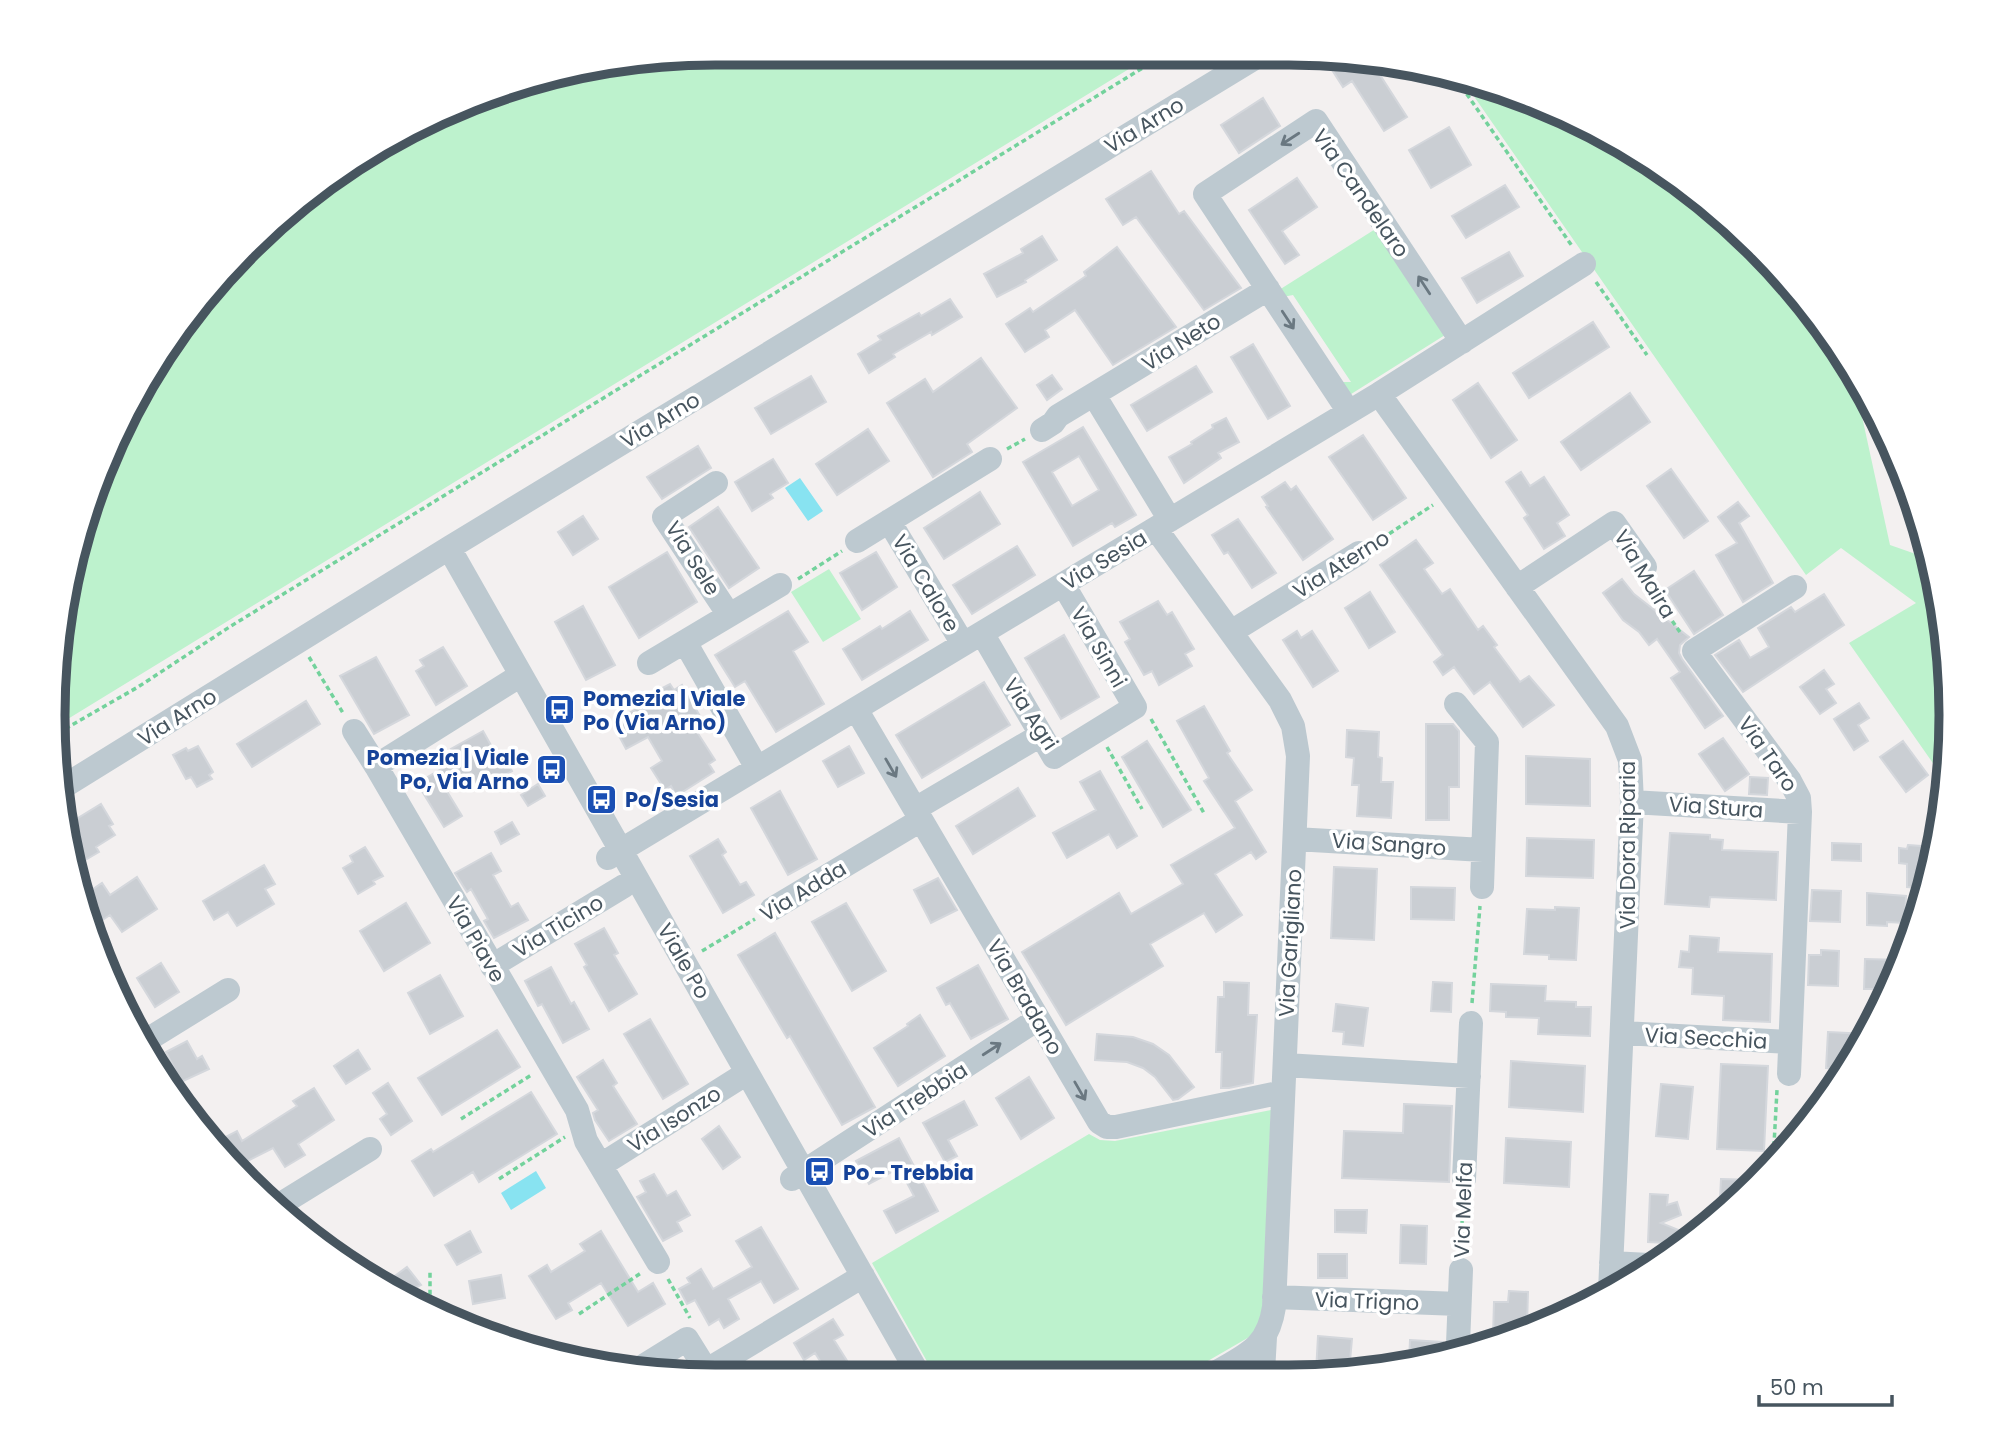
<svg xmlns="http://www.w3.org/2000/svg" width="2004" height="1430" font-family="Poppins,sans-serif">
	<style>
		.green { fill: #bdf2cd }
		.water { fill: #88e3f1 }
		.building { fill: #caced3; stroke: #d4d7dc; stroke-width: 2; fill-rule: evenodd }
		.lines { fill: none; stroke-linecap: round; stroke-linejoin: round }
		.path { stroke: #73d29c; stroke-width: 3.5; stroke-dasharray: 5 3.5; stroke-linecap: butt }
		.minor { stroke: #bdc9d0; stroke-width: 24 }
		.oneway { stroke: #6a7881 }
		.labels { text-anchor: middle; dominant-baseline: central; stroke-width: 7; stroke-linejoin: round; paint-order: stroke }
		.street-label { font-size: 21px; fill: #47555f; stroke: #fff }
		.transit-label { font-size: 21px; font-weight: bold; fill: #164399; stroke: #fff; text-anchor: start }
		.rim { fill: none; stroke: #47555f; stroke-width: 9 }
	</style>
	<rect width="100%" height="100%" fill="#f3f0f0"/>
	<path class="green" d="M715 53H1155L58 725V628L121 422 217 278 347 164 543 75Z
		M1464 82 1621 141 1744 243 1856 389 1890 545 1930 559 1946 629 1950 759 1929 887 1921 908 1937 769 1849 643 1916 603 1841 548 1806 575Z
		M1377 228 1445 335 1348 396 1339 382H1351L1293 295 1283 297 1279 290Z
		M829 569 861 619 823 642 791 592Z
		M1271 1110 1262 1321 1251 1336 1187 1373 934 1374 872 1263 1089 1134 1100 1140 1115 1141Z"/>
	<path class="water" d="M800 478 823 511 808 521 785 488Z
		M536 1171 546 1188 511 1210 501 1193Z"/>
	<path class="building" d="M1336 57 1371 61 1407 117 1384 131 1352 81 1343 87 1327 62Z
		M1263 98 1280 126 1239 153 1221 125Z
		M1449 127 1471 165 1431 188 1409 150Z
		M1151 171 1179 214 1184 211 1241 288 1204 310 1136 217 1123 225 1106 199Z
		M1297 178 1317 207 1282 231 1299 255 1285 264 1249 210Z
		M1505 185 1519 207 1466 238 1452 216Z
		M1042 236 1057 260 1025 280 1026 282 997 297 984 274 1023 253 1021 249Z
		M1117 247 1176 327 1113 365 1075 310 1045 330 1049 337 1025 352 1006 324 1030 308 1033 312 1086 276 1084 272Z
		M1509 252 1523 276 1477 303 1462 278Z
		M950 299 962 317 932 335 931 332 893 354 895 357 869 373 858 354 881 340 878 336 919 313 921 316Z
		M1593 322 1609 347 1529 398 1513 373Z
		M1253 344 1290 406 1268 419 1231 357Z
		M981 358 1017 408 967 444 972 452 933 477 887 403 925 379 933 392Z
		M1196 366 1212 392 1147 431 1131 405Z
		M1052 375 1062 389 1047 400 1037 385Z
		M811 376 826 402 771 434 755 408Z
		M1478 383 1517 440 1491 458 1453 400Z
		M1630 393 1650 422 1581 470 1561 442Z
		M1226 418 1239 442 1218 453 1221 458 1184 483 1169 457 1192 444 1191 442 1213 428 1212 425Z
		M1083 427 1136 515 1115 527 1112 523 1073 546 1023 462ZM1079 456 1099 490 1072 506 1052 472Z
		M868 429 889 461 837 495 816 464Z
		M1363 435 1406 498 1373 520 1329 457Z
		M698 446 711 468 662 499 647 477Z
		M773 459 788 483 770 494 773 498 752 511 735 482Z
		M1671 469 1708 521 1684 538 1647 486Z
		M1521 472 1530 486 1544 477 1569 515 1557 523 1565 536 1544 549 1524 518 1528 515 1506 482Z
		M1285 482 1291 490 1296 486 1333 539 1303 560 1266 507 1268 506 1262 497Z
		M980 492 1000 524 944 559 924 528Z
		M1738 502 1749 516 1739 523 1773 583 1743 602 1716 555 1737 543 1718 517Z
		M718 507 759 568 729 588 689 527Z
		M583 516 598 539 573 555 558 532Z
		M1238 519 1276 573 1252 588 1228 552 1224 554 1212 535Z
		M1416 540 1433 563 1424 569 1442 594 1450 589 1478 630 1483 626 1497 645 1494 647 1520 682 1529 676 1554 705 1523 727 1490 682 1474 694 1454 667 1443 675 1434 662 1443 655 1380 565Z
		M1017 546 1035 575 972 614 953 585Z
		M667 552 697 602 639 638 609 587Z
		M876 552 897 587 862 610 840 573Z
		M1694 571 1723 615 1694 634 1665 590Z
		M1622 579 1634 594 1689 637 1680 645 1679 653 1682 659 1723 716 1705 728 1671 678 1680 672 1657 639 1649 645 1639 632 1623 620 1603 593Z
		M1370 592 1395 632 1369 648 1345 608Z
		M1824 594 1844 625 1743 692 1715 655 1739 640 1750 658 1769 647 1758 628 1791 607 1795 612Z
		M1158 601 1167 615 1172 612 1194 649 1185 654 1192 666 1159 685 1152 671 1144 675 1125 642 1130 639 1120 622Z
		M583 606 615 665 586 680 555 622Z
		M788 611 808 642 793 651 824 704 776 732 745 681 735 687 715 655Z
		M910 611 928 640 862 680 843 649 880 626 882 629Z
		M1297 631 1301 638 1312 631 1338 671 1313 687 1283 640Z
		M1064 635 1099 697 1061 719 1025 658Z
		M443 647 467 686 436 705 416 671 424 666 420 660Z
		M376 657 409 715 374 734 340 676Z
		M1824 670 1834 684 1826 689 1836 703 1820 714 1800 687Z
		M984 682 1010 725 922 778 896 735Z
		M670 684 674 690 682 685 700 716 690 721 715 760 709 764 714 772 676 796 671 786 665 790 651 768 662 761 648 737 626 749 617 732 622 729 617 720 650 701 647 696Z
		M306 701 320 724 252 767 237 744Z
		M1859 703 1869 718 1858 725 1868 741 1854 750 1834 719Z
		M1204 706 1230 751 1227 753 1252 790 1235 801 1266 852 1256 859 1251 852 1215 874 1242 915 1216 932 1204 913 1150 944 1163 966 1066 1025 1022 952 1119 893 1131 914 1183 884 1171 865 1235 828 1204 781 1209 778 1177 721Z
		M1426 724H1453L1459 731V787H1449V820H1426Z
		M1347 730 1379 732 1378 757 1382 758 1381 782H1393L1391 818 1357 816 1359 785H1352L1354 758 1346 757Z
		M483 731 497 756 502 753 512 771 480 789 471 773 445 788 462 816 444 827 417 783 457 760 451 749Z
		M1723 738 1749 774 1725 791 1699 754Z
		M1147 741 1191 810 1163 827 1122 757Z
		M1903 741 1928 775 1906 792 1880 757Z
		M198 746 213 772 209 775 212 779 197 787 191 777 186 779 173 755 186 748 188 751Z
		M849 746 864 773 838 787 823 761Z
		M1526 756 1590 759V806L1526 804Z
		M1100 771 1137 836 1117 848 1109 834 1067 858 1053 833 1096 810 1080 782Z
		M1750 777 1768 778 1767 795 1749 794Z
		M538 784 545 796 528 806 521 795Z
		M1018 788 1035 816 973 854 956 826Z
		M780 791 817 859 788 875 751 808Z
		M101 804 113 824 109 826 115 835 96 847 99 852 75 866 65 826Z
		M512 822 519 834 501 844 495 832Z
		M1670 833 1710 835V839L1723 840 1722 850 1778 852 1776 900 1710 897 1709 907 1665 904Z
		M1527 838 1594 840 1593 878 1526 876Z
		M718 839 726 852 722 855 740 885 746 882 754 895 723 913 690 856Z
		M1832 843 1861 844V861L1832 860Z
		M1908 845 1921 846 1919 888 1907 887V864L1899 863V848L1907 849Z
		M365 847 383 876 373 881 375 884 358 894 343 868 353 862 350 856Z
		M491 853 501 871 493 875 511 907 518 903 528 920 494 938 484 921 488 919 471 889 467 892 455 873Z
		M264 865 275 884 265 889 274 904 237 926 228 912 214 920 203 901Z
		M1334 867 1377 869 1374 940 1331 938Z
		M137 877 157 909 122 932 110 915 92 927 83 896 102 883 110 895Z
		M938 878 957 910 931 923 914 890Z
		M1411 887 1455 888 1454 920 1411 919Z
		M1812 890 1841 891 1840 922 1810 921Z
		M1867 893 1906 896 1905 923 1887 922V926L1867 925Z
		M406 903 430 943 384 971 360 931Z
		M846 903 886 971 852 991 812 922Z
		M1555 907 1579 908 1576 960 1549 959V955L1524 954 1527 909 1555 910Z
		M604 928 618 953 614 955 637 994 609 1011 584 967 587 965 575 944Z
		M775 933 875 1107 842 1125 790 1036 787 1038 738 955Z
		M1690 936 1719 938 1718 952 1772 954 1770 1022 1723 1020 1724 996 1692 994 1693 968 1679 967 1681 951 1689 952Z
		M1821 950 1839 951 1838 986 1808 985 1809 955H1821Z
		M1865 959 1901 960 1890 989H1864Z
		M161 963 179 992 155 1007 137 978Z
		M978 965 1008 1019 971 1039 950 1003 946 1005 937 988Z
		M551 967 571 1004 574 1002 589 1029 563 1043 542 1004 538 1006 525 981Z
		M440 975 463 1016 430 1034 408 993Z
		M1224 982 1249 983 1248 1015H1257L1253 1083 1229 1088H1221L1222 1052H1216L1218 997H1224Z
		M1433 982 1452 983 1451 1012 1431 1011Z
		M1491 984 1546 986 1545 1001 1576 1002V1007H1591L1590 1036 1538 1034 1539 1018 1506 1017V1012L1490 1011Z
		M1336 1004 1368 1008 1363 1046 1343 1044 1344 1032 1333 1031Z
		M920 1015 945 1056 898 1086 874 1048 908 1026 907 1024Z
		M650 1019 688 1084 663 1099 624 1034Z
		M497 1030 520 1067 442 1115 418 1078Z
		M1828 1032 1867 1034 1845 1069 1826 1068Z
		M1097 1034 1133 1037 1153 1044 1169 1055 1194 1087 1178 1099 1173 1100 1155 1077 1143 1068 1127 1062 1095 1060Z
		M187 1041 197 1059 202 1056 209 1069 181 1082 166 1052Z
		M358 1050 370 1069 346 1084 334 1066Z
		M603 1060 617 1083 613 1086 637 1124 609 1141 595 1120 593 1113 598 1110 577 1077Z
		M1511 1061 1585 1066 1583 1112 1509 1107Z
		M1721 1064 1768 1066 1764 1151 1717 1149Z
		M1029 1077 1054 1118 1021 1139 996 1098Z
		M388 1083 412 1121 391 1135 380 1119 387 1114 373 1093Z
		M1661 1084 1693 1087 1688 1139 1656 1136Z
		M314 1088 334 1120 298 1144 305 1155 285 1167 273 1148 234 1168 232 1166 218 1141 237 1131 242 1141 297 1106 293 1101Z
		M531 1092 557 1134 479 1182 473 1172 434 1196 412 1161 431 1149 433 1152Z
		M964 1101 977 1125 948 1140 957 1156 945 1162 923 1123Z
		M1404 1104 1452 1106 1449 1182 1342 1178 1344 1131 1403 1133Z
		M719 1126 740 1157 723 1169 702 1139Z
		M899 1138 938 1211 896 1233 884 1211 914 1196 899 1168 869 1184 856 1161Z
		M1506 1138 1571 1142 1569 1187 1504 1183Z
		M654 1174 667 1196 676 1191 690 1215 677 1222 682 1231 663 1241 637 1197 646 1192 640 1181Z
		M1721 1179 1757 1180 1719 1217Z
		M1650 1194 1668 1195 1667 1205 1677 1202 1681 1215 1661 1223 1686 1233 1683 1242 1677 1246 1668 1243 1648 1242Z
		M1335 1210H1367L1366 1233 1335 1232Z
		M1401 1225 1427 1226 1426 1264 1400 1263Z
		M761 1227 798 1289 774 1303 761 1281 728 1299 739 1319 724 1328 719 1319 709 1325 695 1300 687 1304 679 1289 690 1283 687 1278 701 1269 713 1289 752 1267 736 1241Z
		M470 1231 481 1252 457 1265 445 1245Z
		M601 1231 638 1292 653 1283 665 1304 628 1326 601 1283 568 1303 572 1310 556 1319 529 1276 547 1265 551 1272 585 1251 580 1244Z
		M1318 1254H1347V1278H1318Z
		M407 1267 421 1285 400 1296 388 1281Z
		M501 1275 505 1298 473 1304 469 1281Z
		M1509 1291 1528 1292 1527 1326 1493 1336 1494 1302H1508Z
		M833 1319 843 1335 834 1340 856 1375H829L815 1353 804 1360 794 1343Z
		M1318 1336 1352 1339 1349 1372H1316Z
		M1410 1340 1443 1342 1445 1351 1409 1362Z"/>
	<g class="lines">
		<path class="path" d="M1457 80 1572 246
			M1596 282 1647 355
			M1007 449 1025 439
			M1375 543 1433 505
			M798 579 842 551
			M1648 586 1682 635
			M309 657 343 713
			M1151 719 1205 815
			M58 733 138 687 231 626 1167 53
			M1107 747 1142 809
			M702 951 755 919
			M1472 1003 1480 906
			M461 1119 533 1074
			M1773 1163 1777 1090
			M499 1179 565 1137
			M1461 1250 1463 1198
			M668 1279 690 1318
			M424 1310 430 1301V1272
			M579 1314 641 1273"/>
		<path class="minor" d="M1379 394 1617 726 1630 760 1632 802 1610 1291
			M1094 395 1170 520
			M1349 412 1205 194 1316 121 1462 342
			M1042 430 1053 423 1058 416 1268 289
			M716 483 664 517 729 615
			M889 521 963 644
			M1156 529 1280 700 1293 726 1298 756 1274 1307C1268 1347 1248 1354 1215 1373
			M857 541 990 459
			M449 548 919 1375
			M1517 587 1614 523 1645 567
			M1231 632 1359 553
			M982 633 1054 757 1135 707 1063 584
			M685 642 757 768
			M649 663 780 585
			M521 675 376 766 577 1110 586 1141 658 1262
			M1456 704 1487 742 1482 887
			M856 709 1099 1122 1107 1127H1116L1283 1092
			M354 731 376 766
			M58 790 449 548 1263 53
			M1632 802 1800 812
			M915 809 1041 735
			M1295 839 1483 850
			M608 858 1379 394 1584 264
			M772 909 921 820
			M492 966 624 886
			M1623 1033 1790 1042
			M147 1040 228 990
			M1285 1065 1469 1076
			M1789 1074 1800 812 1799 798 1790 781 1694 651 1795 587
			M601 1165 747 1073
			M792 1179 1038 1019
			M1464 1179 1471 1023
			M276 1207 370 1149
			M1611 1263 1649 1265
			M1274 1297 1459 1304
			M1458 1344 1461 1270
			M637 1370 687 1339 710 1376
			M707 1370 863 1276
			M1263 1372 1265 1337"/>
	</g>
	<defs><path id="oneway-shaft" d="M-6 0H5M1.5-3L5.5 0L1.5 3" fill="none" stroke-width="1.6" stroke-linecap="round" stroke-linejoin="round" transform="scale(1.75)"/></defs>
	<g class="oneway">
		<use href="#oneway-shaft" transform="translate(1290 139) rotate(147)"/>
		<use href="#oneway-shaft" transform="translate(1424 285) rotate(-123)"/>
		<use href="#oneway-shaft" transform="translate(1288 320) rotate(57)"/>
		<use href="#oneway-shaft" transform="translate(891 768) rotate(60)"/>
		<use href="#oneway-shaft" transform="translate(992 1049) rotate(-33)"/>
		<use href="#oneway-shaft" transform="translate(1080 1091) rotate(60)"/>
	</g>
	<defs>
		<symbol id="bus-square" viewBox="-11 -11 22 22"><rect x="-9" y="-9" width="18" height="18" rx="4" fill="#1a4fb4" stroke="#fff"/><path d="M-5-6H5V4H4V6H2V4H-2V6H-4V4H-5ZM-3.5-4V0h7V-4ZM-3.5 1.2v1.5H-2V1.2ZM2 1.2v1.5H3.5V1.2Z" fill="#fff"/></symbol>
	</defs>
	<g fill-rule="evenodd">
		<use href="#bus-square" x="542" y="692" width="35" height="35"/>
		<use href="#bus-square" x="534" y="752" width="35" height="35"/>
		<use href="#bus-square" x="584" y="782" width="35" height="35"/>
		<use href="#bus-square" x="802" y="1154" width="35" height="35"/>
	</g>
	<g class="labels">
		<g class="street-label">
			<text transform="translate(1144 125) rotate(-31)">Via Arno</text>
			<text transform="translate(1361 193) rotate(55)">Via Candelaro</text>
			<text transform="translate(1181 342) rotate(-32)">Via Neto</text>
			<text transform="translate(660 420) rotate(-31)">Via Arno</text>
			<text transform="translate(693 558) rotate(58)">Via Sele</text>
			<text transform="translate(1104 560) rotate(-31)">Via Sesia</text>
			<text transform="translate(1341 564) rotate(-32)">Via Aterno</text>
			<text transform="translate(1645 574) rotate(59)">Via Maira</text>
			<text transform="translate(926 583) rotate(59)">Via Calore</text>
			<text transform="translate(1099 647) rotate(60)">Via Sinni</text>
			<text transform="translate(1031 714) rotate(57)">Via Agri</text>
			<text transform="translate(177 717) rotate(-32)">Via Arno</text>
			<text transform="translate(1768 754) rotate(55)">Via Taro</text>
			<text transform="translate(1716 807) rotate(4)">Via Stura</text>
			<text transform="translate(1389 844) rotate(4)">Via Sangro</text>
			<text transform="translate(1627 845) rotate(-90)">Via Dora Riparia</text>
			<text transform="translate(803 891) rotate(-31)">Via Adda</text>
			<text transform="translate(558 926) rotate(-31)">Via Ticino</text>
			<text transform="translate(476 939) rotate(60)">Via Piave</text>
			<text transform="translate(1290 943) rotate(-87)">Via Garigliano</text>
			<text transform="translate(684 961) rotate(60)">Viale Po</text>
			<text transform="translate(1025 997) rotate(60)">Via Bradano</text>
			<text transform="translate(1706 1038) rotate(3)">Via Secchia</text>
			<text transform="translate(915 1100) rotate(-33)">Via Trebbia</text>
			<text transform="translate(674 1119) rotate(-32)">Via Isonzo</text>
			<text transform="translate(1463 1210) rotate(-88)">Via Melfa</text>
			<text transform="translate(1367 1301) rotate(2)">Via Trigno</text>
		</g>
		<g class="transit-label">
			<text x="583" y="698">Pomezia | Viale<tspan x="583" dy="24">Po (Via Arno)</tspan></text>
			<text x="529" y="757" text-anchor="end">Pomezia | Viale<tspan x="529" dy="24">Po, Via Arno</tspan></text>
			<text x="625" y="799">Po/Sesia</text>
			<text x="843" y="1172">Po - Trebbia</text>
		</g>
	</g>
	<path d="M0 0H2004V1430H0ZM715 65H1289A650 650 0 0 1 1939 715V715A650 650 0 0 1 1289 1365H715A650 650 0 0 1 65 715V715A650 650 0 0 1 715 65Z" fill="#fff" fill-rule="evenodd"/>
	<path class="rim" d="M715 65H1289A650 650 0 0 1 1939 715V715A650 650 0 0 1 1289 1365H715A650 650 0 0 1 65 715V715A650 650 0 0 1 715 65Z"/>
	<path d="M1759 1395v10h133v-10" fill="none" stroke="#47555f" stroke-width="3.5"/>
	<text x="1770" y="1395" font-size="21" fill="#47555f" stroke="#ffffff" stroke-width="5" paint-order="stroke">50 m</text>
</svg>
